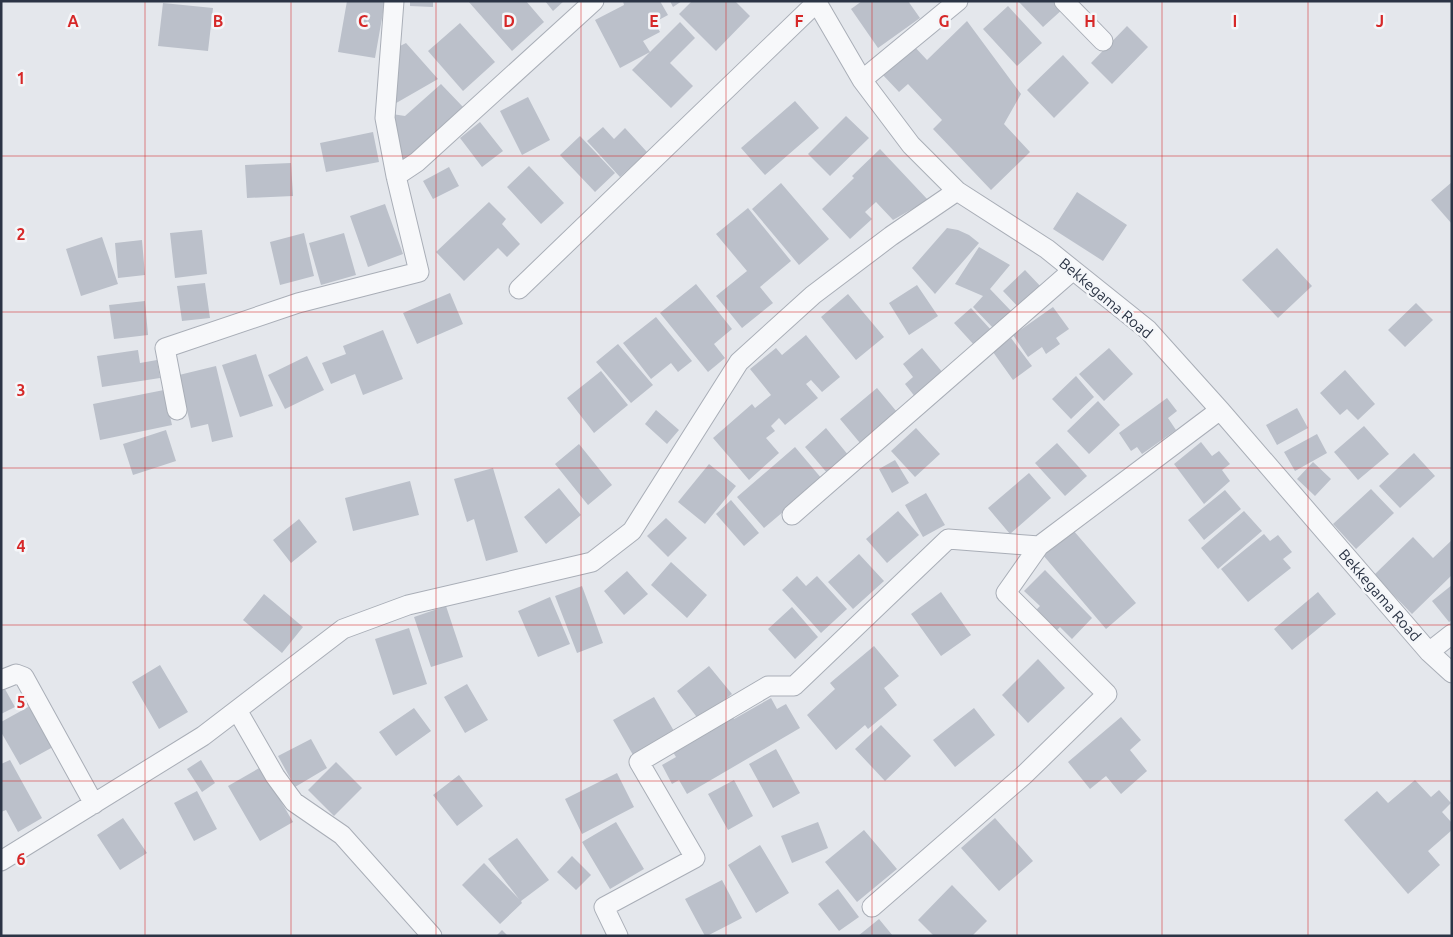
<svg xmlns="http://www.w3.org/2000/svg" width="1453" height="937" font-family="Ubuntu,sans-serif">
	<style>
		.building { fill: #bbc0ca }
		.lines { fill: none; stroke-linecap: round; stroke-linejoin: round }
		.minor-casing { stroke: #a9aeb7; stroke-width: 21 }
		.minor { stroke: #f7f8fa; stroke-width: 19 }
		.grid { fill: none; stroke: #d62828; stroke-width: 1; stroke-opacity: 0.55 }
		.labels { text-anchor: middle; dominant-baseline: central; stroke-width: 5; stroke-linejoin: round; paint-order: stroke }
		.street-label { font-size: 15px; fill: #2b3445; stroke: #f4f6f9 }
		.grid-label { font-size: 16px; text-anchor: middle; font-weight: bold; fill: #d62828; stroke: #f4f6f9; stroke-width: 5; stroke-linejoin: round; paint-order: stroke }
	</style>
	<rect width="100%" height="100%" fill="#e4e7ec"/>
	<path class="building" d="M347 1H385L375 58 338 52Z
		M410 1H433V7L410 6Z
		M468 1H526L544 22 512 51Z
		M545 1H564L553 11Z
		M623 1H660L668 15 655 22 660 32 643 41 650 52 620 68 595 20 624 5Z
		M670 1H682L673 7Z
		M692 1H735L750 16 716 51 679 14Z
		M862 1H908L920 18 878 48 851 9Z
		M1018 1H1058L1064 8 1043 27Z
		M163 3 213 8 208 51 158 46Z
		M1008 6 1042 43 1017 66 983 29Z
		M967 21 1021 94 1004 124 1030 152 991 190 933 129 942 120 908 84 899 92 882 74 913 45 927 60Z
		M680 22 695 38 670 63 693 86 671 108 632 70Z
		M460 23 495 62 463 91 428 51Z
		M1127 26 1148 47 1112 84 1091 63Z
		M406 43 438 79 391 106 396 48Z
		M1063 55 1089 83 1054 118 1027 90Z
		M441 84 464 108 400 165 392 114 405 116Z
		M528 97 550 140 522 155 500 111Z
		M795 101 819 128 765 175 741 148Z
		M846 116 869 138 830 176 808 154Z
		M480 122 503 151 482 167 460 138Z
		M603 127 614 139 625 128 647 152 620 177 587 141Z
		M373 132 379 162 326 172 320 143Z
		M580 136 615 173 595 192 560 155Z
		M880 149 928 200 893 220 876 202 865 212 872 219 850 239 822 209 854 178 852 176Z
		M291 163 293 196 247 198 245 165Z
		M529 166 564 203 541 224 507 187Z
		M449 167 459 186 433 199 423 181Z
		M1452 182V224L1431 200Z
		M781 183 829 239 799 265 752 209Z
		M1077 192 1127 225 1103 261 1053 229Z
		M489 202 506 219 502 224 520 244 507 257 498 248 464 281 436 252Z
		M385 204 403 254 368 267 350 216Z
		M748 208 791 261 760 287 773 303 742 328 716 296 747 271 716 234Z
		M947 228 958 230 969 235 979 243 935 294 912 268Z
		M202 230 207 274 175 278 170 233Z
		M304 233 314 276 280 285 270 242Z
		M344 233 356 275 321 285 309 243Z
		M102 237 118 284 81 296 66 249Z
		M142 240 145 275 118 278 115 243Z
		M979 247 1010 265 990 289 1013 313 995 330 973 307 983 296 955 284Z
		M1277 248 1312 286 1278 318 1242 280Z
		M1025 270 1043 289 1021 310 1003 291Z
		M205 283 210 318 182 321 177 286Z
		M696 284 732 329 714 344 725 358 708 372 660 313Z
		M917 285 938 316 909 335 889 303Z
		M450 293 463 324 417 344 403 313Z
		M848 294 884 337 856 360 821 317Z
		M145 301 148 335 114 339 109 305Z
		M1416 303 1433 320 1405 347 1388 330Z
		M1053 307 1069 329 1056 338 1060 344 1046 354 1042 347 1028 357 1013 335Z
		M971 308 992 331 975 346 954 323Z
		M656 317 692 361 678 372 671 363 651 379 623 343Z
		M383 330 403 379 363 395 355 374 331 384 322 363 346 354 343 346Z
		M806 335 840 377 822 392 811 380 806 384 818 398 785 425 779 418 771 426 775 431 766 438 779 453 749 480 713 438 752 404 755 408 771 395 750 369 776 348 782 355Z
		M1011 338 1032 366 1013 380 993 352Z
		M618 344 653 385 631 403 596 362Z
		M922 348 944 374 916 398 905 384 913 377 903 364Z
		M1109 348 1133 374 1104 401 1079 374Z
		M138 350 140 363 157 360 160 378 102 387 97 356Z
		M256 354 273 406 240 417 222 365Z
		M307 356 324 390 285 409 268 375Z
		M216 366 233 437 212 442 208 424 191 428 179 375Z
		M1345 370 1375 404 1358 420 1347 409 1340 415 1320 393Z
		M601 371 628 405 594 433 567 398Z
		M1076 376 1094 397 1071 419 1052 399Z
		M877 388 897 412 860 443 840 419Z
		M164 390 172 425 100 440 93 404Z
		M1167 398 1177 411 1168 418 1176 430 1142 454 1137 447 1131 451 1119 433Z
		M1098 401 1120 425 1089 454 1067 431Z
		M1297 408 1308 428 1277 445 1266 425Z
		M656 410 679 430 667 444 645 424Z
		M1364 426 1389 454 1358 480 1334 452Z
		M826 428 849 456 828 474 805 447Z
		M916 428 940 454 915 477 891 451Z
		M166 430 176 461 133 475 123 444Z
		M1317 434 1327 453 1295 471 1284 452Z
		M1201 442 1212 456 1219 451 1230 464 1222 470 1230 481 1204 504 1174 464Z
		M1057 443 1087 476 1065 496 1035 463Z
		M579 444 612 485 588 505 555 464Z
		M795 447 822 479 764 528 737 497Z
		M1414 453 1435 476 1400 508 1379 486Z
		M895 460 909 483 892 493 879 469Z
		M1313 462 1331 479 1315 496 1297 479Z
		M709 464 736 486 705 524 678 502Z
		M493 468 518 552 486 561 474 519 467 522 454 479Z
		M1029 473 1051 498 1010 534 988 508Z
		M410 481 419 515 353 531 345 498Z
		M559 488 581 515 546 544 524 517Z
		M1371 489 1394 513 1356 549 1333 524Z
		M1225 490 1241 509 1204 540 1188 520Z
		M926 493 945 525 923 537 905 505Z
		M731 500 759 533 744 546 716 514Z
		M898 511 919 535 887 563 866 539Z
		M1244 511 1262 531 1218 569 1201 548Z
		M666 518 687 538 668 557 647 536Z
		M299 519 317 542 291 563 273 540Z
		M1073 530 1136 603 1106 629 1043 555Z
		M1264 534 1270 541 1278 535 1292 552 1283 559 1291 568 1248 602 1221 569Z
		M1413 537 1433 558 1452 540V575L1412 614 1374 575Z
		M859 554 884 581 853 609 828 582Z
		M671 562 707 595 687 618 651 585Z
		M1045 570 1092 618 1072 639 1060 627 1055 632 1035 611 1040 606 1024 591Z
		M627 571 648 594 624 615 604 591Z
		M797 576 806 586 817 576 847 609 821 633 782 590Z
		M1452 585V620L1449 622 1432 601Z
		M582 586 603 643 577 653 555 596Z
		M941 592 971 635 941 656 911 614Z
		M1318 592 1336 614 1292 650 1274 629Z
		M264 594 303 627 282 653 243 620Z
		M550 597 570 644 538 657 518 611Z
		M446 606 463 657 431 667 414 617Z
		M792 607 818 637 795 659 768 629Z
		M409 628 427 684 393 695 375 639Z
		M874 646 899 676 884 688 897 705 868 729 865 725 836 750 807 715 835 689 830 683Z
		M1038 659 1065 688 1028 723 1002 695Z
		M160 665 188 712 159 729 132 682Z
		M709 666 732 694 699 720 677 691Z
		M1 682 15 707 1 714Z
		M467 684 488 720 465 733 444 697Z
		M654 697 674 731 633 755 613 720Z
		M771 698 777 709 786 704 800 728 687 794 679 780 672 784 662 765 676 757 671 749 732 714 734 719Z
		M30 706 53 747 20 765 1 732V722Z
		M414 708 431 731 396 756 379 732Z
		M974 708 995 735 955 767 933 740Z
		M1121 717 1141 740 1130 750 1147 771 1121 794 1106 776 1090 789 1068 762Z
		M881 725 911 756 885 781 855 749Z
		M311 739 327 768 295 787 278 756Z
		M776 749 800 793 773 808 749 764Z
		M10 760 42 818 18 832 6 810 1 812V764Z
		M201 760 215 783 202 792 187 769Z
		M336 762 362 788 334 816 308 790Z
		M261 767 293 822 260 841 228 786Z
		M617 773 634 807 582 834 565 799Z
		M459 775 483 806 457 826 433 795Z
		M734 780 753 816 728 830 708 794Z
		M1415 780 1431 797 1439 790 1451 803 1442 812 1452 823V830L1428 851 1440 865 1408 894 1344 820 1377 791 1388 803Z
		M197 791 217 829 194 841 174 803Z
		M123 818 147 853 120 870 97 835Z
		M995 818 1033 861 999 891 961 848Z
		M616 822 644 869 610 889 582 842Z
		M818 822 828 848 792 863 781 836Z
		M864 830 897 869 857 902 825 862Z
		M517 838 549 880 521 901 522 903 500 924 462 885 484 863 519 899 488 859Z
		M760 845 789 893 756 913 728 865Z
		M572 856 591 875 576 890 557 872Z
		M722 880 742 918 707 936H705L685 899Z
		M952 885 987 921 972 936H934L918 920Z
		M838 889 859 917 839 931 818 904Z
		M879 919 893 936H858Z
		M502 930 508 936H496Z"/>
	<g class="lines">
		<defs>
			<path id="minor" d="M816 1 862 80 911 145 957 191 1047 249 1148 330 1220 410 1429 652 1452 673
				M1064 1 1103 41
				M862 80 958 1
				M396 176 417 162 594 1
				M519 289 817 2
				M177 410 165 348 298 303 419 272 396 176 385 118 394 1
				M792 515 1073 270
				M1429 652 1452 634
				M1 680 16 674 24 677 94 804
				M237 710 275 776 294 802 342 835 432 936
				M1 861 203 736 343 629 408 605 592 562 632 531 739 362 813 295 891 236 957 191
				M872 907 1025 774 1107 694 1006 593 1039 546
				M618 936 604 907 695 858 639 762 768 686H794L948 539 1039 546 1220 410"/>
		</defs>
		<use href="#minor" class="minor-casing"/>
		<use href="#minor" class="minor"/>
	</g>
	<path class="grid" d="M145 1V936M291 1V936M436 1V936M581 1V936M726 1V936M872 1V936M1017 1V936M1162 1V936M1308 1V936M1 156H1452M1 312H1452M1 468H1452M1 625H1452M1 781H1452"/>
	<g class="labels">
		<g class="street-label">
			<text transform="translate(1106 298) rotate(40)">Bekkegama Road</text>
			<text transform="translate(1380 595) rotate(49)">Bekkegama Road</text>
		</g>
	</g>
	<g class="grid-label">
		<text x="73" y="27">A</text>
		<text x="218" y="27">B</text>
		<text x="363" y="27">C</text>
		<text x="509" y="27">D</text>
		<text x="654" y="27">E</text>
		<text x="799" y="27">F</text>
		<text x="944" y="27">G</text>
		<text x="1090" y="27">H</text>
		<text x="1235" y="27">I</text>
		<text x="1380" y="27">J</text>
		<text x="21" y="84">1</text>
		<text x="21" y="240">2</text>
		<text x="21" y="396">3</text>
		<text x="21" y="552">4</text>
		<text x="21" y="708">5</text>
		<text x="21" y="865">6</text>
	</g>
	<rect width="1453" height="937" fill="none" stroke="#2b3445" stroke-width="5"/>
</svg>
